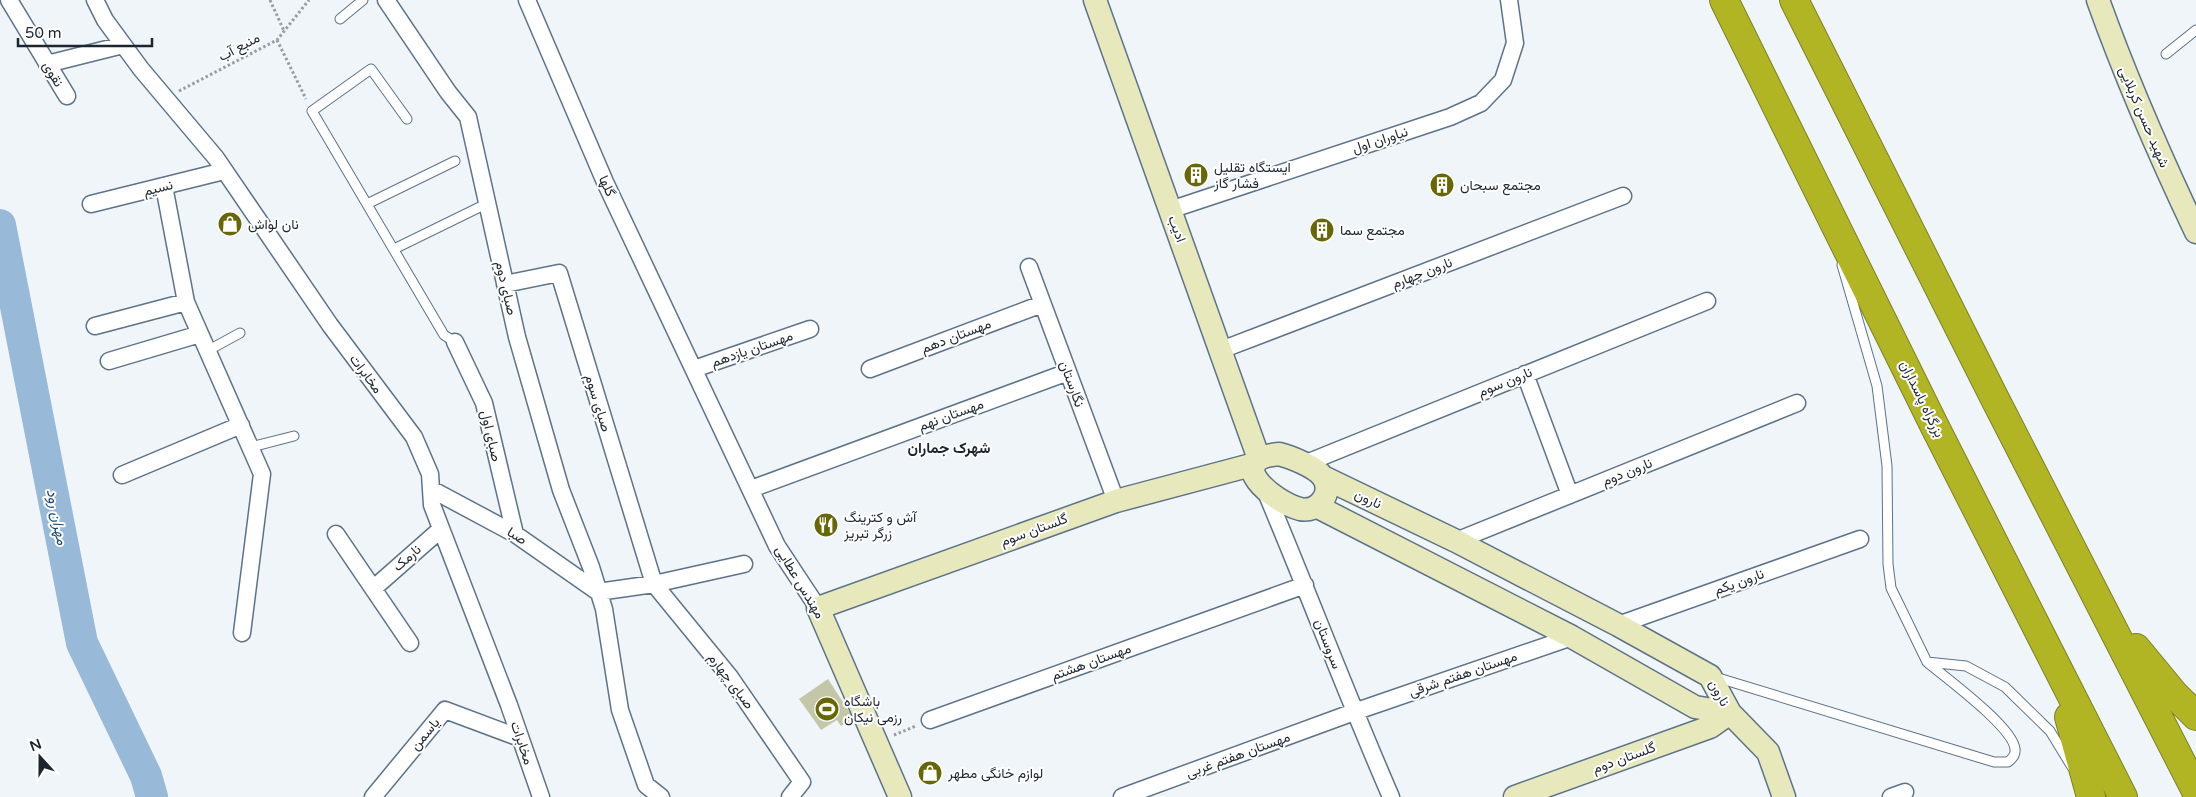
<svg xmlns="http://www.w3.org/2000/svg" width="2196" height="797" font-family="'Varela Round',Vazirmatn,sans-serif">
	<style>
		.green { fill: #c4c6a8 }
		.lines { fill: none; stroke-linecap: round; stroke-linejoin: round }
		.river { stroke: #98b9d7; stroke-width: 32 }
		.lane-casing { stroke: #5d7388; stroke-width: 11 }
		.street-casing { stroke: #5d7388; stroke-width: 19 }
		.secondary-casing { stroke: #5d7388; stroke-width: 25 }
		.highway-casing { stroke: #7d8227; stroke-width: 30 }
		.path { stroke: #969da3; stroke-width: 3; stroke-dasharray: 2.5 2.5; stroke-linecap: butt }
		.lane { stroke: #fff; stroke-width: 9 }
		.street { stroke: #fff; stroke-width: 16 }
		.secondary { stroke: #e8e8bd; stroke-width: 22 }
		.highway { stroke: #b1b423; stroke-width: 28 }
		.labels { text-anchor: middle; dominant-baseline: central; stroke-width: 4; stroke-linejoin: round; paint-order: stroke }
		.street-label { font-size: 14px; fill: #1d262f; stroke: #fff }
		.poi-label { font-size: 14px; fill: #1d262f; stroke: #fff; text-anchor: start }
		.neighbourhood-label { font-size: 15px; font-weight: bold; fill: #1d262f; stroke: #fff }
		.water-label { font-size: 15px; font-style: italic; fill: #194a73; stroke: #fff }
	</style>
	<rect width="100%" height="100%" fill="#f0f5fa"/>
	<path class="green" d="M828 679 854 719 841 726 837 720 821 730 799 699Z"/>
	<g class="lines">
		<path class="river" d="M0 225 82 643 146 776 152 797"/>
		<defs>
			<path id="lane" d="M340 19 363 0
				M2166 54 2196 30
				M407 119 371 69 312 111 444 335 455 342
				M367 204 455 161
				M394 249 486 204
				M1842 265 1877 386 1887 466 1888 564 1891 588 1927 662 1966 666 2005 687 2050 731 2072 767
				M207 351 240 333
				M251 447 294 436
				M1715 677 1994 762H2008C2012 759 2016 755 2015 749 2013 727 1946 678 1927 662"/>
			<path id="street" d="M9 0 67 96
				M95 0 105 20 141 69 216 158 330 325 414 437 430 474 432 505 509 705 541 797
				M386 0 448 92 468 117 517 337 561 490 591 567 604 609 620 710 646 785 661 797
				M527 0 605 182 777 546 818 608
				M47 64 123 45
				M164 186 186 302 262 474 242 633
				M91 204 224 171
				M1170 210 1450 117 1481 103 1503 80 1515 43 1509 0
				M1029 267 1116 501
				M505 284 559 273 654 584 730 677 802 782 790 797
				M95 326 186 302
				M455 342 484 403 515 534
				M1221 350 1623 196
				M109 361 200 334
				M694 369 810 329
				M870 369 1042 304
				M1525 374 1570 495
				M1304 464 1707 301
				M122 475 241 425
				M431 489 515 534 598 592
				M751 489 1068 372
				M1265 490C1308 592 1347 696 1391 797
				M336 534 410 643
				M1456 541 1797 403
				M374 588 441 529
				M598 592 654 584 744 564
				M1618 625 1860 539
				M930 720 1305 585
				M373 797 445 710 520 738
				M1122 797 1354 712 1572 637
				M1891 797 1905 792"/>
			<path id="secondary" d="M1095 0 1259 459
				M2098 0C2127 81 2159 154 2196 232
				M1279 454C1291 457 1316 467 1323 477 1334 493 1318 513 1300 509 1273 502 1221 459 1279 454Z
				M1318 507 1572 637 1695 707 1730 713 1710 676 1618 625 1456 541 1323 477
				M900 797 818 608 1116 501 1255 464
				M1515 797 1710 727 1730 713 1768 752 1784 797"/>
			<path id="highway" d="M1724 0 1935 427 2123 797
				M1794 0 1994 397 2196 791
				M2136 648 2174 694 2196 716
				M2069 717 2091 797"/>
		</defs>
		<use href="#lane" class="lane-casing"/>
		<use href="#street" class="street-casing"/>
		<use href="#secondary" class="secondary-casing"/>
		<use href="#highway" class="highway-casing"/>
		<path class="path" d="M270 0 284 31
			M277 40 306 99
			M179 91 277 40 309 0
			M894 735 916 726"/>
		<use href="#lane" class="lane"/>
		<use href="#street" class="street"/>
		<use href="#secondary" class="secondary"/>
		<use href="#highway" class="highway"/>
	</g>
	<defs>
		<symbol id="building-disc" viewBox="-11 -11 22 22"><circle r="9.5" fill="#676805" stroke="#fff"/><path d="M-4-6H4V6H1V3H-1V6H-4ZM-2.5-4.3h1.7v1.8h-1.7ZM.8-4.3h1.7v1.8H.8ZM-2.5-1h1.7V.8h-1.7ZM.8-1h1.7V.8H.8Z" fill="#fff"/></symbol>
		<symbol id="shop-disc" viewBox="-11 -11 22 22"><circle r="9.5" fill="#676805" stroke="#fff"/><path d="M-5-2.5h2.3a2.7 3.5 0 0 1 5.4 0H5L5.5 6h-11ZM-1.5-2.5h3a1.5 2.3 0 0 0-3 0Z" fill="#fff"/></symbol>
		<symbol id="restaurant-disc" viewBox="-11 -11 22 22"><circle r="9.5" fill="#676805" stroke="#fff"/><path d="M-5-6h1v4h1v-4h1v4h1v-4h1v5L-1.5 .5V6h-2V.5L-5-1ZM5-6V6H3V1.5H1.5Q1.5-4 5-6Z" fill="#fff"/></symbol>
		<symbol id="stadium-disc" viewBox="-11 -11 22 22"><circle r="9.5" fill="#676805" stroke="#fff"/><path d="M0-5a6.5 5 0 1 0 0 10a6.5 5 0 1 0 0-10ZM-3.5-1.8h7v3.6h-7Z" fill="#fff"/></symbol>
	</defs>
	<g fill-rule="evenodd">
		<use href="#building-disc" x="1182" y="161" width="28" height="28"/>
		<use href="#building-disc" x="1428" y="171" width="28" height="28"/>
		<use href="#shop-disc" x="216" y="210" width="28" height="28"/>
		<use href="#building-disc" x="1308" y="216" width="28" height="28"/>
		<use href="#restaurant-disc" x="812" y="511" width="28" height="28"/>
		<use href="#stadium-disc" x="813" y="695" width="28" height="28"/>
		<use href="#shop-disc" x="916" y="759" width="28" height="28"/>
	</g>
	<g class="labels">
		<g class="street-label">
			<text transform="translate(239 47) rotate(-28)">منبع آب</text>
			<text transform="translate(53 74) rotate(59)">نقوی</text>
			<text transform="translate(2144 117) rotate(67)">شهید حسن کربلایی</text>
			<text transform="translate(1380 140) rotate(-18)">نیاوران اول</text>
			<text transform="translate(607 186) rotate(65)">گلها</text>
			<text transform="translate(158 188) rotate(-14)">نسیم</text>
			<text transform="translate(1177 229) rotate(70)">ادیب</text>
			<text transform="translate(1422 273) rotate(-21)">نارون چهارم</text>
			<text transform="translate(506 288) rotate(77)">صبای دوم</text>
			<text transform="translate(956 336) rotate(-21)">مهستان دهم</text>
			<text transform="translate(752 349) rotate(-19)">مهستان یازدهم</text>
			<text transform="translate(366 374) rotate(53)">مخابرات</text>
			<text transform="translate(1505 382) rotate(-22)">نارون سوم</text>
			<text transform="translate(1072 384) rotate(70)">نگارستان</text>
			<text transform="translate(1922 399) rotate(64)">بزرگراه پاسداران</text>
			<text transform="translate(598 403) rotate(73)">صبای سوم</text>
			<text transform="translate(951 415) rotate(-20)">مهستان نهم</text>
			<text transform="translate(491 436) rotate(77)">صبای اول</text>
			<text transform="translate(1627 472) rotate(-22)">نارون دوم</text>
			<text transform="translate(1368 499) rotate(25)">نارون</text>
			<text transform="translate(1034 530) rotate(-20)">گلستان سوم</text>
			<text transform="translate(517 536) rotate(32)">صبا</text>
			<text transform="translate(407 558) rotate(-42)">نارمک</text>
			<text transform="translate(800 582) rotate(59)">مهندس عطایی</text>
			<text transform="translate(1739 582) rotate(-20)">نارون یکم</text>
			<text transform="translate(1328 644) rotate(69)">سروستان</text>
			<text transform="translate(1091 662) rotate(-20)">مهستان هشتم</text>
			<text transform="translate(1463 674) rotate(-19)">مهستان هفتم شرقی</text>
			<text transform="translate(731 681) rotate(53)">صبای چهارم</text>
			<text transform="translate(1719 693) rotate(61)">نارون</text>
			<text transform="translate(425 734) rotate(-50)">یاسمن</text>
			<text transform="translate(522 743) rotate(71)">مخابرات</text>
			<text transform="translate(1238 755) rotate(-20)">مهستان هفتم غربی</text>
			<text transform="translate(1624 758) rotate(-20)">گلستان دوم</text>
		</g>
		<g class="poi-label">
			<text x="1214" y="167">ایستگاه تقلیل<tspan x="1214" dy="16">فشار گاز</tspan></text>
			<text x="1460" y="185">مجتمع سبحان</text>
			<text x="248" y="224">نان لواش</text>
			<text x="1340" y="230">مجتمع سما</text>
			<text x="844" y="517">آش و کترینگ<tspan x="844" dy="16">زرگر تبریز</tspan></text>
			<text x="844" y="701">باشگاه<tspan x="844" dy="16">رزمی نیکان</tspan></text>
			<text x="948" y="773">لوازم خانگی مطهر</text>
		</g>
		<g class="neighbourhood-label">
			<text x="949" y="448">شهرک جماران</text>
		</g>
		<g class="water-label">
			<text transform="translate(57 517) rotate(79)">مهران رود</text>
		</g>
	</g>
	<g transform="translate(40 757) rotate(339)" stroke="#ffffff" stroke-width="4" paint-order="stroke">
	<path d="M0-4L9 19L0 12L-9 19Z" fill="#1d262f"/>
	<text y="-8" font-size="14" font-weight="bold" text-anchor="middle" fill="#1d262f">N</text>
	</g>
	<path d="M18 38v8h134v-8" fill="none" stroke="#1d262f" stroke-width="2.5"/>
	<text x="25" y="38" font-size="15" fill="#1d262f" stroke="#ffffff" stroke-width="4" paint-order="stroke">50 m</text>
</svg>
